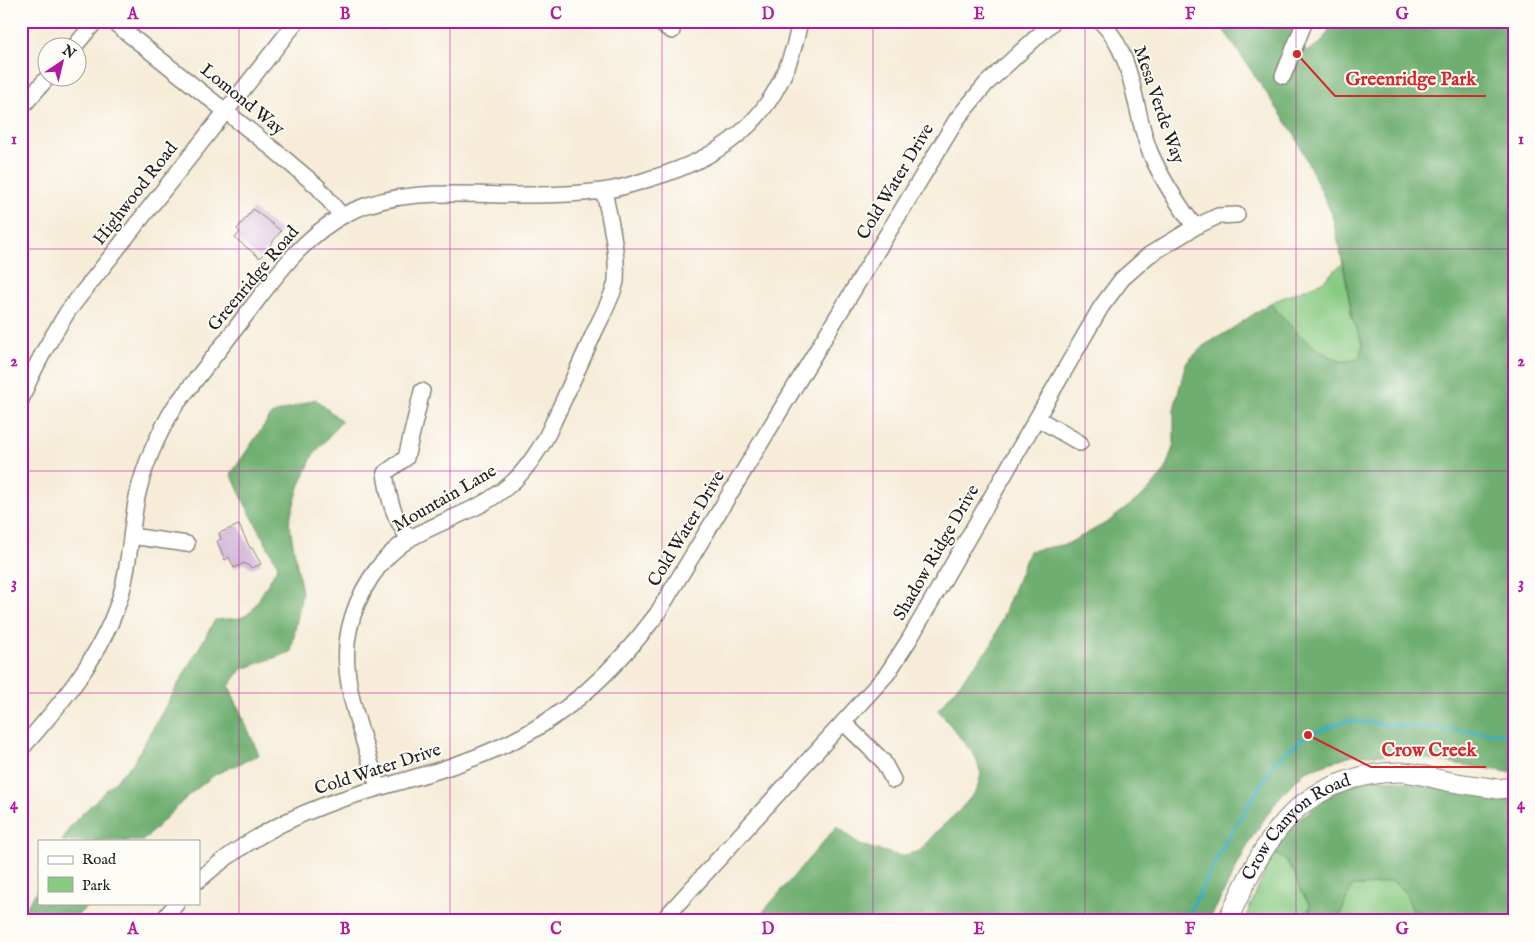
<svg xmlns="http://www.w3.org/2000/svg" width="1535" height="942" font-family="'IM FELL English',serif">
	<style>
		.green { fill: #88ca82; stroke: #52734f }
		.forest { fill: #6eae70; stroke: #456546 }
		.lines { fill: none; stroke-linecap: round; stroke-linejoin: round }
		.stream { stroke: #3eafb7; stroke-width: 4 }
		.building { fill: #d0b0d8 }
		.minor-casing { stroke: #89847a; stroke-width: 18 }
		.major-casing { stroke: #89847a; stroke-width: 21 }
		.minor { stroke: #fff; stroke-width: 15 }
		.major { stroke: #fff; stroke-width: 19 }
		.grid { fill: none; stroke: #b5179e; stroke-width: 1; stroke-opacity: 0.55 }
		.labels { text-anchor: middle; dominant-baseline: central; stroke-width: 4; stroke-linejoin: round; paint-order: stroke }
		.street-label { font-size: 18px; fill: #1c1c1c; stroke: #fdfcf7 }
		.leader { fill: none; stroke: #d62828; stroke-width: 2 }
		.callout-dot { fill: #d62828; stroke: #fdfcf7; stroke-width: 2 }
		.callout-label { font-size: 19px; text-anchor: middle; font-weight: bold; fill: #d62828; stroke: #fdfcf7; stroke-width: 4; stroke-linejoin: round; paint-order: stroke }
		.neatline { fill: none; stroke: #b5179e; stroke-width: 2 }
		.grid-label { font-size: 16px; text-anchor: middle; font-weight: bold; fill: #b5179e }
	</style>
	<rect width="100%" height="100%" fill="#fdfcf7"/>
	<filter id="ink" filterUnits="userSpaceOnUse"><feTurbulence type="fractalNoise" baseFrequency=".02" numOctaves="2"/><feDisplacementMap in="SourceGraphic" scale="10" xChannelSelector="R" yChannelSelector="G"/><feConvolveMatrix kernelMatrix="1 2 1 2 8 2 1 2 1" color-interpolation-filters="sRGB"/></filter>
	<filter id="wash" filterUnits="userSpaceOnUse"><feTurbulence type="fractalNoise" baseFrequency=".0096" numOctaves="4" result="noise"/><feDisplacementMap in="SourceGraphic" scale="20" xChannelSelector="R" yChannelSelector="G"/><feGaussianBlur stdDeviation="1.12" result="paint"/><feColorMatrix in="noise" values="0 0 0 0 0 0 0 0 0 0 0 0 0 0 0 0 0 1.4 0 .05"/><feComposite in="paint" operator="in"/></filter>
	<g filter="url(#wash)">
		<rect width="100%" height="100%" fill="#f6ecd8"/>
		<path class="green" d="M1343 263 1352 318 1363 344 1359 359C1353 360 1345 362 1340 361 1311 351 1289 324 1270 303L1322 282Z
			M1273 852 1285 860 1294 872 1300 890 1310 905 1307 921H1244Z
			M1392 881 1405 892 1417 921H1336L1340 918 1345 902 1352 886H1366Z"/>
		<path class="forest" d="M1219 21H1304L1299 32 1306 52 1321 43 1334 21H1514V771L1508 772 1401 755H1352L1305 771 1278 799 1251 839 1209 921H762V913L837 826 860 845 900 856 920 851 937 831 959 811 977 790 981 774 975 756 938 710 992 644 1029 551 1067 544 1108 522 1147 492 1165 471 1174 444V409L1186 363 1203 346 1227 332 1270 303C1289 324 1311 351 1340 361 1345 362 1353 360 1359 359L1363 344 1352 318 1347 283 1332 214 1295 135 1219 23Z
			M315 399 342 421 313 455 299 487 289 522 302 593 291 652 242 669 229 686 259 755 216 774 190 794 143 841H62L72 824 133 763 215 620 241 618 252 611 278 566 244 502 231 474 271 415Z
			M1374 778 1514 794V921H1417L1405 892 1392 881 1366 886H1352L1345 902 1340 918 1336 921H1307L1310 905 1300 890 1294 872 1285 860 1273 852 1295 823 1320 803 1344 786Z
			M39 887V903H91L71 921H21C21 911 34 897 39 887Z"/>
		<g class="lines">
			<path class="stream" d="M1185 921 1226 841 1277 759 1308 735 1345 721 1503 734 1514 733"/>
		</g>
		<g id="blocks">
			<path class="building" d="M253 209 281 231 260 258 235 238 240 232 237 229Z
				M239 525 250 548H252L261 564 252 568 244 563 234 568 229 557 225 560 217 541 221 539 219 533Z"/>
		</g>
	</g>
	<g filter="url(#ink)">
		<use href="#blocks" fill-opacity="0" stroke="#89847a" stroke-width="1"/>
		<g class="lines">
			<defs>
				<path id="minor" d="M112 21 273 149 318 187 342 216
					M382 21H384
					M656 21 672 31
					M1100 21C1135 54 1133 110 1150 152 1161 178 1178 204 1195 227
					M73 48 96 21
					M1283 76 1305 21
					M21 108 48 77
					M21 400C33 368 50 340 68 311L297 21
					M1037 418 1080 443
					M131 536 187 544
					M409 539C393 515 389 501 385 473L406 458 422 391
					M843 722 883 761 893 780
					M21 749C62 703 105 652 122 591 130 560 131 528 137 497 144 465 158 434 175 406 197 378 220 349 242 320 273 280 304 233 352 211 408 186 470 196 530 195 554 195 578 194 602 191 618 189 634 184 649 179 733 155 784 109 800 21
					M378 788C365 739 338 681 349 630 357 594 378 558 411 538 432 526 454 518 476 507 487 502 498 494 507 487 520 477 530 463 539 449 547 438 552 424 558 412 570 386 582 360 594 333 600 320 614 294 616 281 618 250 610 221 604 191
					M199 880C235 848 279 822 325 805 383 784 444 773 500 747 564 719 616 669 657 614L957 119 986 84 1054 21
					M162 921 177 903
					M662 921 887 674 909 640 1101 307 1122 279 1149 255 1195 227 1218 216 1237 215"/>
				<g id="major">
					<path id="s1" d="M1227 921C1244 886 1260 848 1287 819 1314 788 1360 772 1400 772 1414 772 1428 777 1442 780 1460 784 1479 786 1498 789L1514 787"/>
				</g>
			</defs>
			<use href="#minor" class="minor-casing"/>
			<use href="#major" class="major-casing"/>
			<use href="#minor" class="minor"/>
			<use href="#major" class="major"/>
		</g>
	</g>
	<path class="grid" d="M239 21V921M450 21V921M662 21V921M873 21V921M1085 21V921M1296 21V921M21 249H1514M21 471H1514M21 693H1514"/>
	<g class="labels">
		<g class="street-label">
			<text transform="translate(242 100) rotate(39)">Lomond Way</text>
			<text transform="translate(1158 105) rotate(71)">Mesa Verde Way</text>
			<text transform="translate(896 182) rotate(-59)">Cold Water Drive</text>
			<text transform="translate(136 194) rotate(-52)">Highwood Road</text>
			<text transform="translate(254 279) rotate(-50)">Greenridge Road</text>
			<text transform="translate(445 499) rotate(-30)">Mountain Lane</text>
			<text transform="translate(687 529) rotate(-59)">Cold Water Drive</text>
			<text transform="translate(937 553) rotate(-60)">Shadow Ridge Drive</text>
			<text transform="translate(378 770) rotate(-18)">Cold Water Drive</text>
			<text stroke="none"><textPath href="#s1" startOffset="120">Crow Canyon Road</textPath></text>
		</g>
	</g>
	<path class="leader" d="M1297 54L1335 96H1486M1308 735L1371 767H1486"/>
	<g class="callout-dot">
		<circle cx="1297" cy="54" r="5"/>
		<circle cx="1308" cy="735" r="5"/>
	</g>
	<g class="callout-label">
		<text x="1411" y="85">Greenridge Park</text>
		<text x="1429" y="756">Crow Creek</text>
	</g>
	<rect width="1535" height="942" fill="none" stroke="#fdfcf7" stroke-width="55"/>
	<rect x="38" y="840" width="162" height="65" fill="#fdfcf7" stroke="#a3a29f"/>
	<rect x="48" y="856" width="25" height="8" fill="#ffffff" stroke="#a3a29f"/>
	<text x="82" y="864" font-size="15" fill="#1c1c1c">Road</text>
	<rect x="48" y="877" width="25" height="15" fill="#88ca82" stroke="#a3a29f"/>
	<text x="82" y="890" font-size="15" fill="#1c1c1c">Park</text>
	<g transform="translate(62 62) rotate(35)"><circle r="24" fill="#fdfcf7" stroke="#a3a29f"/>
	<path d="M0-4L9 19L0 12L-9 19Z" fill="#b5179e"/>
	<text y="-8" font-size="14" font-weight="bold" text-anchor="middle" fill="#1c1c1c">N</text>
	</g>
	<rect x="28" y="28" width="1480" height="886" class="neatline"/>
	<g class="grid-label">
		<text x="133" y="19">A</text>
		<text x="345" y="19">B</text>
		<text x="556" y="19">C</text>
		<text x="768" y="19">D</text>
		<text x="979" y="19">E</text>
		<text x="1190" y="19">F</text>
		<text x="1402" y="19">G</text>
		<text x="14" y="144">1</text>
		<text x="1521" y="144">1</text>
		<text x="14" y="366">2</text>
		<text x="1521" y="366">2</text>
		<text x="14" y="588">3</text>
		<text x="1521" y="588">3</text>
		<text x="14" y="809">4</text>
		<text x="1521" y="809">4</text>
		<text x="133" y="934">A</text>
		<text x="345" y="934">B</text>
		<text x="556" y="934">C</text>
		<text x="768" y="934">D</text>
		<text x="979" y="934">E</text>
		<text x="1190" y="934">F</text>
		<text x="1402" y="934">G</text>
	</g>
</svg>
